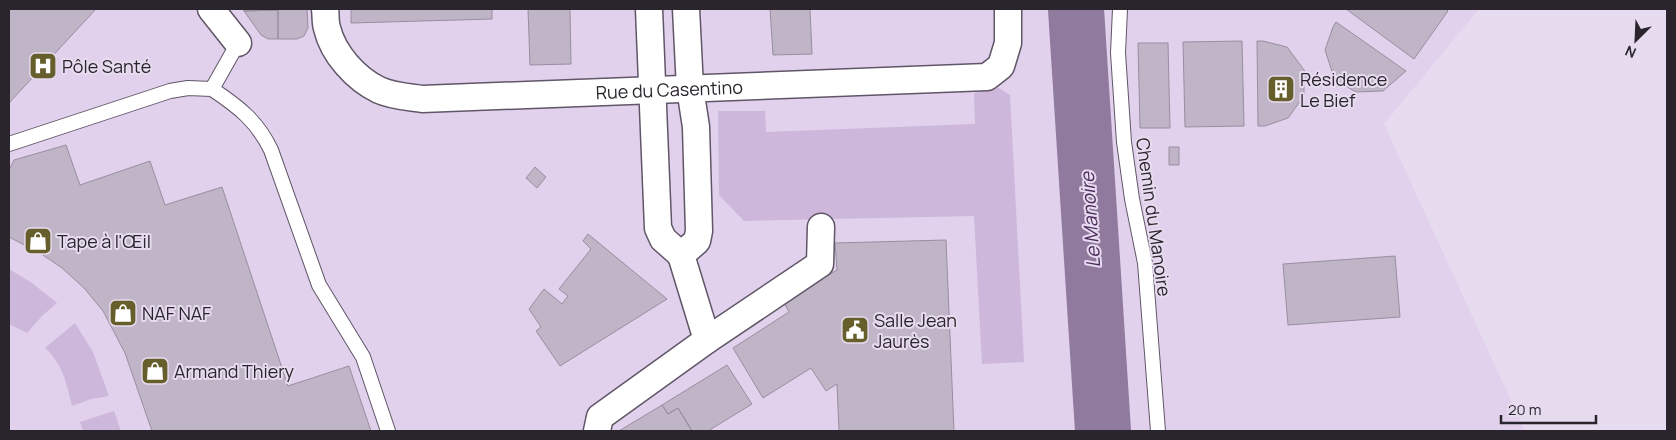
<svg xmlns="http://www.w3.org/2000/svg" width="1676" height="440" font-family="Manrope,sans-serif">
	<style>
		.built { fill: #e1d1ec }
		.green { fill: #cdb7db }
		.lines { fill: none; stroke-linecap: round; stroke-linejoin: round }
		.river { stroke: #907b9e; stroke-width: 56 }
		.building { fill: #c0b4c7; stroke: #998ea0 }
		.lane-casing { stroke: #605667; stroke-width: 16 }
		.street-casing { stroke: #605667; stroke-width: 29 }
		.lane { stroke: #fff; stroke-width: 14 }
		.street { stroke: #fff; stroke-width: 26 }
		.labels { text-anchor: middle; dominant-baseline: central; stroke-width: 4; stroke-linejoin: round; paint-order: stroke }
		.poi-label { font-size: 18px; fill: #2a252c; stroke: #e7dbef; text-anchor: start }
		.street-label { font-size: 18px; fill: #2a252c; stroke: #e7dbef }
		.water-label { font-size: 19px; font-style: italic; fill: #4c2d5d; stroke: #e7dbef }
	</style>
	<rect width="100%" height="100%" fill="#e7dbef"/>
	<path class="built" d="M9 9H229L232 11 231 9H1479L1384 124 1525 431H9Z"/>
	<path class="green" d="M999 88 1010 95 1024 362 982 364 974 216 744 221 719 195 718 111H765L766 132 975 124 974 93Z
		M9 269 32 283 57 303 42 316 27 333 9 324Z
		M75 323 93 352 109 396 91 399 72 406C67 385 63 364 45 348Z
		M114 411 121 431H83L80 422Z"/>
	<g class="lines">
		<path class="river" d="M1076 9 1103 431"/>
	</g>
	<path class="building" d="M9 9H96L9 103Z
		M243 9H307L308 28 304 36 297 39H278V10L244 11Z
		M351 9H492V19L351 23Z
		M528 9H570L571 64 530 65Z
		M770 9H810L812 54 773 55Z
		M1346 9H1445L1448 11 1414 59Z
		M278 10V39H268L261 35 244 11Z
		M1336 22 1406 71 1383 91 1356 92 1344 85 1337 87 1325 50 1333 27Z
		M1242 41 1244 126 1185 127 1183 42Z
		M1257 41H1263L1287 47 1310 78 1304 83V96L1288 118 1265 126H1258Z
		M1138 43H1168L1170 128H1140Z
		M66 145 80 185 150 161 165 205 222 187 288 386 349 366 371 431H152L125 353 103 311 84 288 62 268 40 253 9 237V170L14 160Z
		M1169 147H1179V165H1169Z
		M535 167 546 177 537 188 526 178Z
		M588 234 667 299 560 366 536 331 541 327 529 309 544 289 562 304 568 296 559 289 591 249 583 241Z
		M946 240 954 431H839L837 384 826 391 811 368 763 398 733 348 789 312 783 301 837 270 835 243Z
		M1395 256 1400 317 1288 325 1283 264Z
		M727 365 752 404 708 431H692L678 408 668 414 662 405Z
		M662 405 668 414 678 408 692 431H619Z"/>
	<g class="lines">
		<defs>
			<path id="lane" d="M1120 9 1118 53 1124 142 1132 199 1145 263 1158 431
				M212 89C239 107 257 121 271 150L319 285 363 357 388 431
				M9 144 170 91 188 88 212 89 238 43"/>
			<g id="street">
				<path d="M211 9 238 43"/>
				<path id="s1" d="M325 9C326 15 325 22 327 28 333 54 356 79 379 90 392 96 408 97 422 99L987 77 1001 66 1008 43V9"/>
				<path d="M649 9 658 228 663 239 681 255 697 241 699 231 696 127 690 88 686 9"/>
				<path d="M707 340 820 264 821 227"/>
				<path d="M597 431 600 417 707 340 681 255"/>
			</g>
		</defs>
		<use href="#lane" class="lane-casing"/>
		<use href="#street" class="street-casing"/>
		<use href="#lane" class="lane"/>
		<use href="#street" class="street"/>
	</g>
	<defs>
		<symbol id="hospital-square" viewBox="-11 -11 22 22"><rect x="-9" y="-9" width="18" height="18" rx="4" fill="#665f2c" stroke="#e7dbef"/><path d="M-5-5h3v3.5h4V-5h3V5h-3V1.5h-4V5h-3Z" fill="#fff"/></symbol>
		<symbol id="building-square" viewBox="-11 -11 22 22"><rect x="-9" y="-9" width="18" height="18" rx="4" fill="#665f2c" stroke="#e7dbef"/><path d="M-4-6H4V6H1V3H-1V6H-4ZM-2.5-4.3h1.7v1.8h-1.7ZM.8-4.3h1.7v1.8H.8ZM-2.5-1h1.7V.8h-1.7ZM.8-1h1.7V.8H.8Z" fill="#fff"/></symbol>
		<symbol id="shop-square" viewBox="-11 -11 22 22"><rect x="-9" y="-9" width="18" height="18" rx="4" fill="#665f2c" stroke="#e7dbef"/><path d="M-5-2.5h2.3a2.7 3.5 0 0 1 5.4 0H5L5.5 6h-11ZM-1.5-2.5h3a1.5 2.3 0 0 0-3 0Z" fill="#fff"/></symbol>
		<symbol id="civic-square" viewBox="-11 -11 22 22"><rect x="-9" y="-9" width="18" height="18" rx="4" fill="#665f2c" stroke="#e7dbef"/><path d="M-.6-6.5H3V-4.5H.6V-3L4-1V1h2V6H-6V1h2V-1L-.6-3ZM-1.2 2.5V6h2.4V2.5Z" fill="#fff"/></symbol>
	</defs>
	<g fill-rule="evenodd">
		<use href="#hospital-square" x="27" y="50" width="32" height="32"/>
		<use href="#building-square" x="1265" y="73" width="32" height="32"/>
		<use href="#shop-square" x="22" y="225" width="32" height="32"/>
		<use href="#shop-square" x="107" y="297" width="32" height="32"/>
		<use href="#civic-square" x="839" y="314" width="32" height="32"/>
		<use href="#shop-square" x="139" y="355" width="32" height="32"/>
	</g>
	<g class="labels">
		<g class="poi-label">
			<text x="62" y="66">Pôle Santé</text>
			<text x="1300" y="79">Résidence<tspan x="1300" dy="21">Le Bief</tspan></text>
			<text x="57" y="241">Tape à l'Œil</text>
			<text x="142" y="313">NAF NAF</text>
			<text x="874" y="320">Salle Jean<tspan x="874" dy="21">Jaurès</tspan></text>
			<text x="174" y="371">Armand Thiery</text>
		</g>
		<g class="street-label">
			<text stroke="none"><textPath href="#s1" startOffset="394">Rue du Casentino</textPath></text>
			<text transform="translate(1154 217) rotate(82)">Chemin du Manoire</text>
		</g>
		<g class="water-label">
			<text transform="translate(1090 220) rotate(-94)">Le Manoire</text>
		</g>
	</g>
	<rect width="1676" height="440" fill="none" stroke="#2a252c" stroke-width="20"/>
	<g transform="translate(1636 40) rotate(204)" stroke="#e7dbef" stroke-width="4" paint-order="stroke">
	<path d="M0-4L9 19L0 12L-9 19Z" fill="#2a252c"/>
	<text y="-8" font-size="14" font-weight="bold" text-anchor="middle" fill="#2a252c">N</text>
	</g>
	<path d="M1501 415v8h95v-8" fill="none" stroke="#2a252c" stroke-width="2.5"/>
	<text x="1508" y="415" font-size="15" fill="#2a252c" stroke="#e7dbef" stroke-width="4" paint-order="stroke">20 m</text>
</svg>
